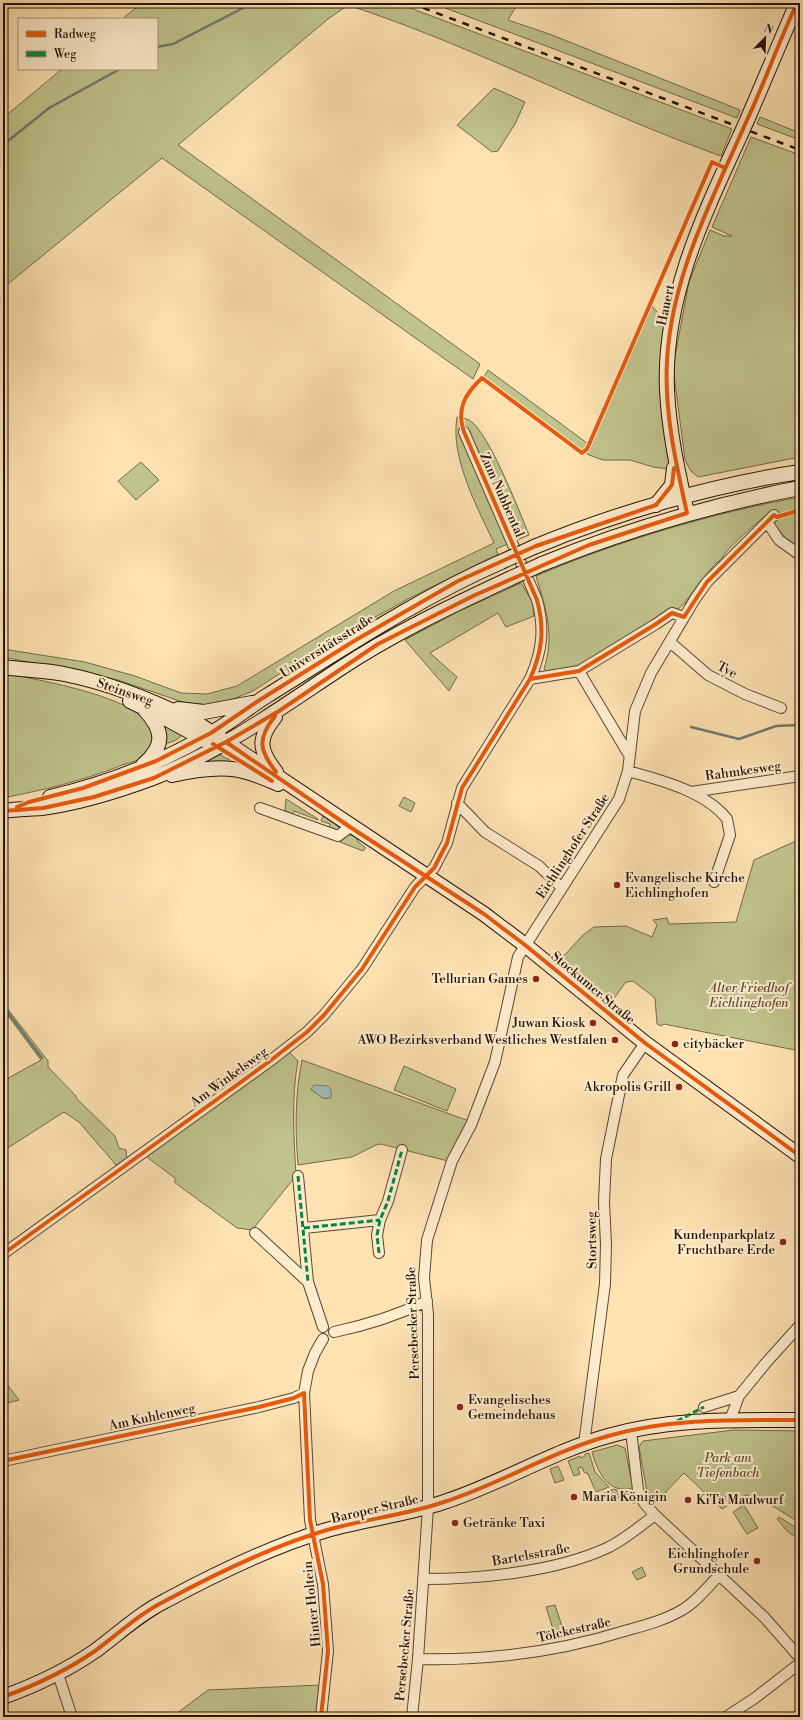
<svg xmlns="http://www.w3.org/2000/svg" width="803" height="1720" font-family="'Libre Bodoni',serif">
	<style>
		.green { fill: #c0c38c; stroke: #726a49; fill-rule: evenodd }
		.water { fill: #a3bcb6; stroke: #707870 }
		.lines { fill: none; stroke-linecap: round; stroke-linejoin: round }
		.stream { stroke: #707870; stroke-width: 2.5 }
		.street-casing { stroke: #5a4631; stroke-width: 12 }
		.secondary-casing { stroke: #241206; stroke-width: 16 }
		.street { stroke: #feeccd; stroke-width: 10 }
		.secondary { stroke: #feeccd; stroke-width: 14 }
		.rail { stroke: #241206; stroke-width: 2.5; stroke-dasharray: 7 7; stroke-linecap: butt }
		.secondary-bridge-casing { stroke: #241206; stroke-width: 16; stroke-linecap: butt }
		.secondary-bridge { stroke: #feeccd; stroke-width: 14 }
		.quiet { stroke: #00873e; stroke-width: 3; stroke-dasharray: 6 3; stroke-linecap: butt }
		.cycleway-casing { stroke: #feeccd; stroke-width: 6 }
		.cycleway { stroke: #e8590c; stroke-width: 4 }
		.poi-dot { fill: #8f2418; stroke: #feeccd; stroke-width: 1.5 }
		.labels { text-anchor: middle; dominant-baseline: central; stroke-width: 4; stroke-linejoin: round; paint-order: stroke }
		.street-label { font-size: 13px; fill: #241206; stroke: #feeccd }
		.poi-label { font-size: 13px; fill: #241206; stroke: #feeccd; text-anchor: start }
		.park-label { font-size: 13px; font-style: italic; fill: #5b5035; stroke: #feeccd }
	</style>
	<rect width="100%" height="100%" fill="#fee2b2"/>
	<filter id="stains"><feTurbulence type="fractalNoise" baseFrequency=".005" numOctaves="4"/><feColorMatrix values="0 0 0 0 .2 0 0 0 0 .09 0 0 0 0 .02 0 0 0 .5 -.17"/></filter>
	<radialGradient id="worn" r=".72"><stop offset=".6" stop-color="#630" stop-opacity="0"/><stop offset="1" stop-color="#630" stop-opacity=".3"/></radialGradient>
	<path class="green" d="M142 3H397L732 129 721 156C595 111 476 47 348 5L328 19 178 145 480 364 473 379 162 158 3 288V118L62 69H157V19H122Z
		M432 3H518L508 20 552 35 740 110 737 118Z
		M494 88 525 102 515 124 498 151 492 152 457 125Z
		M760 117 800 133V140L757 124Z
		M751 137 800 155V457L698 477 691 471 685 460 673 367 689 282 710 230 724 236H732L712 227Z
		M652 306 667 323 662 390 670 469 653 467 630 460H603L589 455 484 377 488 370 591 446Z
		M457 417C461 418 466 418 469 420 488 430 520 513 529 535L496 549 498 554 408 599 321 647 253 691 223 703 194 706 118 680 3 657V649L85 662 135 676 181 693 207 694 237 686 394 591 494 543C477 507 450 457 457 417Z
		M141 462 159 480 136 500 118 481Z
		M800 497V508L776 515 771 511C760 520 725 549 721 560L716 563 699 583 685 603 678 609 671 612 575 670 547 672 544 669C555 633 546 611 536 576 621 540 709 514 800 497Z
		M800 512V548L787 540 774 524 777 519Z
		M521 583 532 601 534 616 506 627 498 613 430 653 457 677 449 691 405 640 457 612Z
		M3 673C33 679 152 698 154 735 154 743 152 750 145 756 139 761 127 763 120 766 82 781 43 790 3 798Z
		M159 720 184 733C179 739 171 744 163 743Z
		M218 754 230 760 229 765 196 767Z
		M404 797 415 803 411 812 399 806Z
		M286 799 318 819V820L294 811 292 816 285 810Z
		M323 816 338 826 340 830 339 832 328 830 330 824 321 821Z
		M349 835H353L357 838 358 842 365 847V849L363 851 340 842Z
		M800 839V1051L664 1024 661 1026 657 1024 655 998 633 981 626 982 612 1001 561 959 583 935 594 927 626 926 652 937 657 925 653 920 667 918 669 924 736 922 754 860Z
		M3 1003 48 1061V1067L76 1096 77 1099 115 1136 119 1148 126 1150 127 1160 116 1165 79 1122 64 1112 3 1151V1081L41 1060 3 1009Z
		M287 1050 298 1061C291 1098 294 1138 296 1176L252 1230 237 1228 174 1182 176 1179 143 1154Z
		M302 1060 469 1121 448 1161 381 1144 376 1145 352 1157 298 1165C295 1130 295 1094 302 1060ZM313 1091 331 1093V1095L326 1099Z
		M404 1066 456 1089 447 1111 394 1090Z
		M3 1379 19 1400 3 1404Z
		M734 1430 800 1431V1523L771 1505 746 1495 722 1509 684 1473 655 1503 647 1492 639 1447 643 1441Z
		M617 1445 625 1448 633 1488C609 1495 597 1472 592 1452Z
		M589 1453 595 1472 609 1487 596 1492 588 1474 584 1472 582 1467 578 1468 580 1474 574 1476 568 1461 580 1456 581 1458 585 1456V1454Z
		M558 1466 564 1480 555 1483 550 1469Z
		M614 1489 624 1493 631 1492 635 1503H633L629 1494 607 1502 604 1493Z
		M744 1505 758 1528 747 1534 733 1512Z
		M779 1517 800 1530V1535L794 1536 788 1532 777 1519Z
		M642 1567 646 1576 637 1580 632 1572Z
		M555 1605 563 1629 554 1632 546 1607Z
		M320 1685 317 1717H172L208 1690Z"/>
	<path class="water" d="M314 1085 328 1086 331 1090V1098H322L311 1089Z"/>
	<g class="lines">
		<path class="stream" d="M157 47 173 44 243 8 246 3
			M3 145 49 108 120 69
			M691 727 739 739 776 726 800 725
			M3 1006 42 1058
			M3 1142 7 1138"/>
		<defs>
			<path id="street" d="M767 522 779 540 800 555
				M670 642 708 675 745 694 781 708
				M579 671 629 755
				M530 679 579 671 656 624 672 613 684 617
				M628 771C660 780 705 791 727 819L730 835 714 882
				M691 792 800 776
				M457 803 485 832 539 866 561 887
				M260 808 338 836 350 827
				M298 1176 308 1282 323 1327
				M304 1228 380 1220
				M255 1233 308 1282
				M379 1253 377 1235 380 1220 388 1201 402 1150
				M3 1254 270 1061 307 1032 324 1015 362 969 415 887 434 868 447 843 462 788 530 679C542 652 545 629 537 600L464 432
				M334 1332C367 1325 396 1316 427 1301
				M704 1407 739 1396
				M730 1420 739 1396 765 1364 800 1325
				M631 1431 638 1490 644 1503 655 1515 765 1618 800 1658
				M584 1444 605 1284 606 1244 604 1202 606 1159 623 1075 645 1043
				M3 1461 259 1407 294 1398 304 1393
				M423 1579C480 1579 555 1572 607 1548 624 1540 639 1527 655 1515
				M418 1659C491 1661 558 1652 628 1630 646 1625 665 1620 682 1610 696 1602 708 1587 719 1575
				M58 1674 72 1717
				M321 1717 328 1651 323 1584 310 1520 304 1393 308 1371 315 1353 323 1339
				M412 1717 418 1659 428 1507V1314L424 1278 427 1240 452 1161 471 1125 495 1062 518 957 619 799 628 771 635 711 651 673 695 599 707 582 774 515
				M726 1717 755 1698 800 1663"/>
			<path id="secondary" d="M748 118 797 3
				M656 505 672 485 674 468
				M687 513C678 472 669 432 667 390 663 299 703 216 740 136
				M534 547C616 513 712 485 800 472
				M542 564C626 530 711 505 800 488
				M3 667C23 670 44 670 64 674 110 683 152 700 194 721L484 914 525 945 645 1043 800 1156
				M130 701 165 718 207 741
				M178 709 204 712 252 703
				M275 717C257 739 259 750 276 772
				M143 765C165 746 164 731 145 710
				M172 775C194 770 221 765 243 771 255 774 267 779 278 784
				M50 797C106 784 163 762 213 732 232 721 249 707 268 695 344 648 419 598 501 562
				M3 811C16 809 29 809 42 808 80 803 118 791 153 778 220 752 279 709 338 670 392 634 451 606 509 579
				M3 1697C36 1685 66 1671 95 1651 118 1634 139 1614 165 1601 215 1574 272 1546 327 1530 365 1519 406 1515 444 1502 500 1484 551 1452 608 1436 671 1418 735 1420 800 1420"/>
		</defs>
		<use href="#street" class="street-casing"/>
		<use href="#secondary" class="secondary-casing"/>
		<use href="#street" class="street"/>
		<use href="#secondary" class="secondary"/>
		<path class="rail" d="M410 3 800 150"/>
		<defs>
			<path id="secondary-bridge" d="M740 136 748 118
				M501 562 534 547
				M509 579 542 564"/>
		</defs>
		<use href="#secondary-bridge" class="secondary-bridge-casing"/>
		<use href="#secondary-bridge" class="secondary-bridge"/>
		<path class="quiet" d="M298 1176 308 1282
			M304 1228 380 1220
			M379 1253 377 1235 380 1220 388 1201 402 1150
			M677 1421 704 1407"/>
		<defs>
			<path id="cycleway" d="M530 679 579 671 656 624 672 613 684 617 707 582 774 515 777 517 800 510
				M275 716C257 739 259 750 276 772
				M226 742 350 827 484 914 525 945 645 1043 800 1156
				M213 744 272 781
				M17 807 29 802 83 788 156 761 211 733 258 701 354 641 458 581 536 546 656 505 672 485 674 468
				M3 811 43 808 94 797 154 778 226 742 279 711 378 644 473 596 589 545 687 513C676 463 664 413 667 360 672 274 713 198 747 120 765 82 779 41 797 3
				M3 1254 270 1061 307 1032 324 1015 362 969 415 887 434 868 447 843 462 788 530 679C542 652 545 629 537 600L464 432C456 409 465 394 482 378L582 453 587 449 712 162 725 168
				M3 1461 259 1407 294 1398 304 1393 310 1520 323 1584 328 1651 321 1717
				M3 1697C36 1685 66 1671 95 1651 118 1634 139 1614 165 1601 215 1574 272 1546 327 1530 365 1519 406 1515 444 1502 500 1484 551 1452 608 1436 671 1418 735 1420 800 1420"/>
		</defs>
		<use href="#cycleway" class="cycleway-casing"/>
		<use href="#cycleway" class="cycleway"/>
	</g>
	<g class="poi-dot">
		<circle cx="617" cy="885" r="4"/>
		<circle cx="536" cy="979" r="4"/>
		<circle cx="593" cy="1023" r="4"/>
		<circle cx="615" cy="1040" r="4"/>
		<circle cx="675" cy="1044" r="4"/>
		<circle cx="679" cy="1087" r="4"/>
		<circle cx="783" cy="1242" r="4"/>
		<circle cx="460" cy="1407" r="4"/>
		<circle cx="574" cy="1497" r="4"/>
		<circle cx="688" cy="1500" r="4"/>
		<circle cx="455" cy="1523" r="4"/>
		<circle cx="757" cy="1561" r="4"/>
	</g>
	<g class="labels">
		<g class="street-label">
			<text transform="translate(666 305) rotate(-78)">Hauert</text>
			<text transform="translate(502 495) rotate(66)">Zum Nubbental</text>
			<text transform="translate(327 646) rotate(-32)">Universitätsstraße</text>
			<text transform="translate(727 670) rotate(28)">Tye</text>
			<text transform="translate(125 692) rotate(19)">Steinsweg</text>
			<text transform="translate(743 771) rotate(-8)">Rahmkesweg</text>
			<text transform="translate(573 846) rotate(-57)">Eichlinghofer Straße</text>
			<text transform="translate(593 988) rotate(40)">Stockumer Straße</text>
			<text transform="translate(229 1077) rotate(-36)">Am Winkelsweg</text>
			<text transform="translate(592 1240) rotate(-91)">Stortsweg</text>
			<text transform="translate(413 1323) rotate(-92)">Persebecker Straße</text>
			<text transform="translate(152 1417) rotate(-12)">Am Kuhlenweg</text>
			<text transform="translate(375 1509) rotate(-13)">Baroper Straße</text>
			<text transform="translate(531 1555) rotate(-10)">Bartelsstraße</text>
			<text transform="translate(312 1604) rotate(-96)">Hinter Holtein</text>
			<text transform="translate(574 1630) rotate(-13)">Tölckestraße</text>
			<text transform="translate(405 1645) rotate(-85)">Persebecker Straße</text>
		</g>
		<g class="poi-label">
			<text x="625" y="878">Evangelische Kirche<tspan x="625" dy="15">Eichlinghofen</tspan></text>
			<text x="528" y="979" text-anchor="end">Tellurian Games</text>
			<text x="585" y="1023" text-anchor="end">Juwan Kiosk</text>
			<text x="607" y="1040" text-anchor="end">AWO Bezirksverband Westliches Westfalen</text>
			<text x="683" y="1044">citybäcker</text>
			<text x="671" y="1087" text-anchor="end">Akropolis Grill</text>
			<text x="775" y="1235" text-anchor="end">Kundenparkplatz<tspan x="775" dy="15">Fruchtbare Erde</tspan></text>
			<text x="468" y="1400">Evangelisches<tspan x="468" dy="15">Gemeindehaus</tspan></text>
			<text x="582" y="1497">Maria Königin</text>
			<text x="696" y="1500">KiTa Maulwurf</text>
			<text x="463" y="1523">Getränke Taxi</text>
			<text x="749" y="1554" text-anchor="end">Eichlinghofer<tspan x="749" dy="15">Grundschule</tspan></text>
		</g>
		<g class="park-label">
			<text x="749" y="988">Alter Friedhof<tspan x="749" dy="15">Eichlinghofen</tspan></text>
			<text x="728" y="1458">Park am<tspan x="728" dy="15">Tiefenbach</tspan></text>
		</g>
	</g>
	<rect width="803" height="1720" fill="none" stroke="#fee2b2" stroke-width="16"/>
	<rect x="4" y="4" width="795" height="1712" fill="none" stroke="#241206" stroke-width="2"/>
	<rect x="8" y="8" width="787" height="1704" fill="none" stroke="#241206"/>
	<rect x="18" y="18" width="140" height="52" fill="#feeccd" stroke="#a7957d"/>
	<rect x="26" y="31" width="20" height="6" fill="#e8590c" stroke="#a7957d"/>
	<text x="54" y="38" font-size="12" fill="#241206">Radweg</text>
	<rect x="26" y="51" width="20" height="6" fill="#00873e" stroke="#a7957d"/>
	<text x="54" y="58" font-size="12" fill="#241206">Weg</text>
	<g transform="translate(765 38) rotate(23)" stroke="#feeccd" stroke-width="3" paint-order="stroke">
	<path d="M0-3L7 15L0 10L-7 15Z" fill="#241206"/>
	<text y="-6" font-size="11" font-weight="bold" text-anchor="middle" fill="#241206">N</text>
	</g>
	<rect width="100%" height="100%" filter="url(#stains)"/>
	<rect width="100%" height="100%" fill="url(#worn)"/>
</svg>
